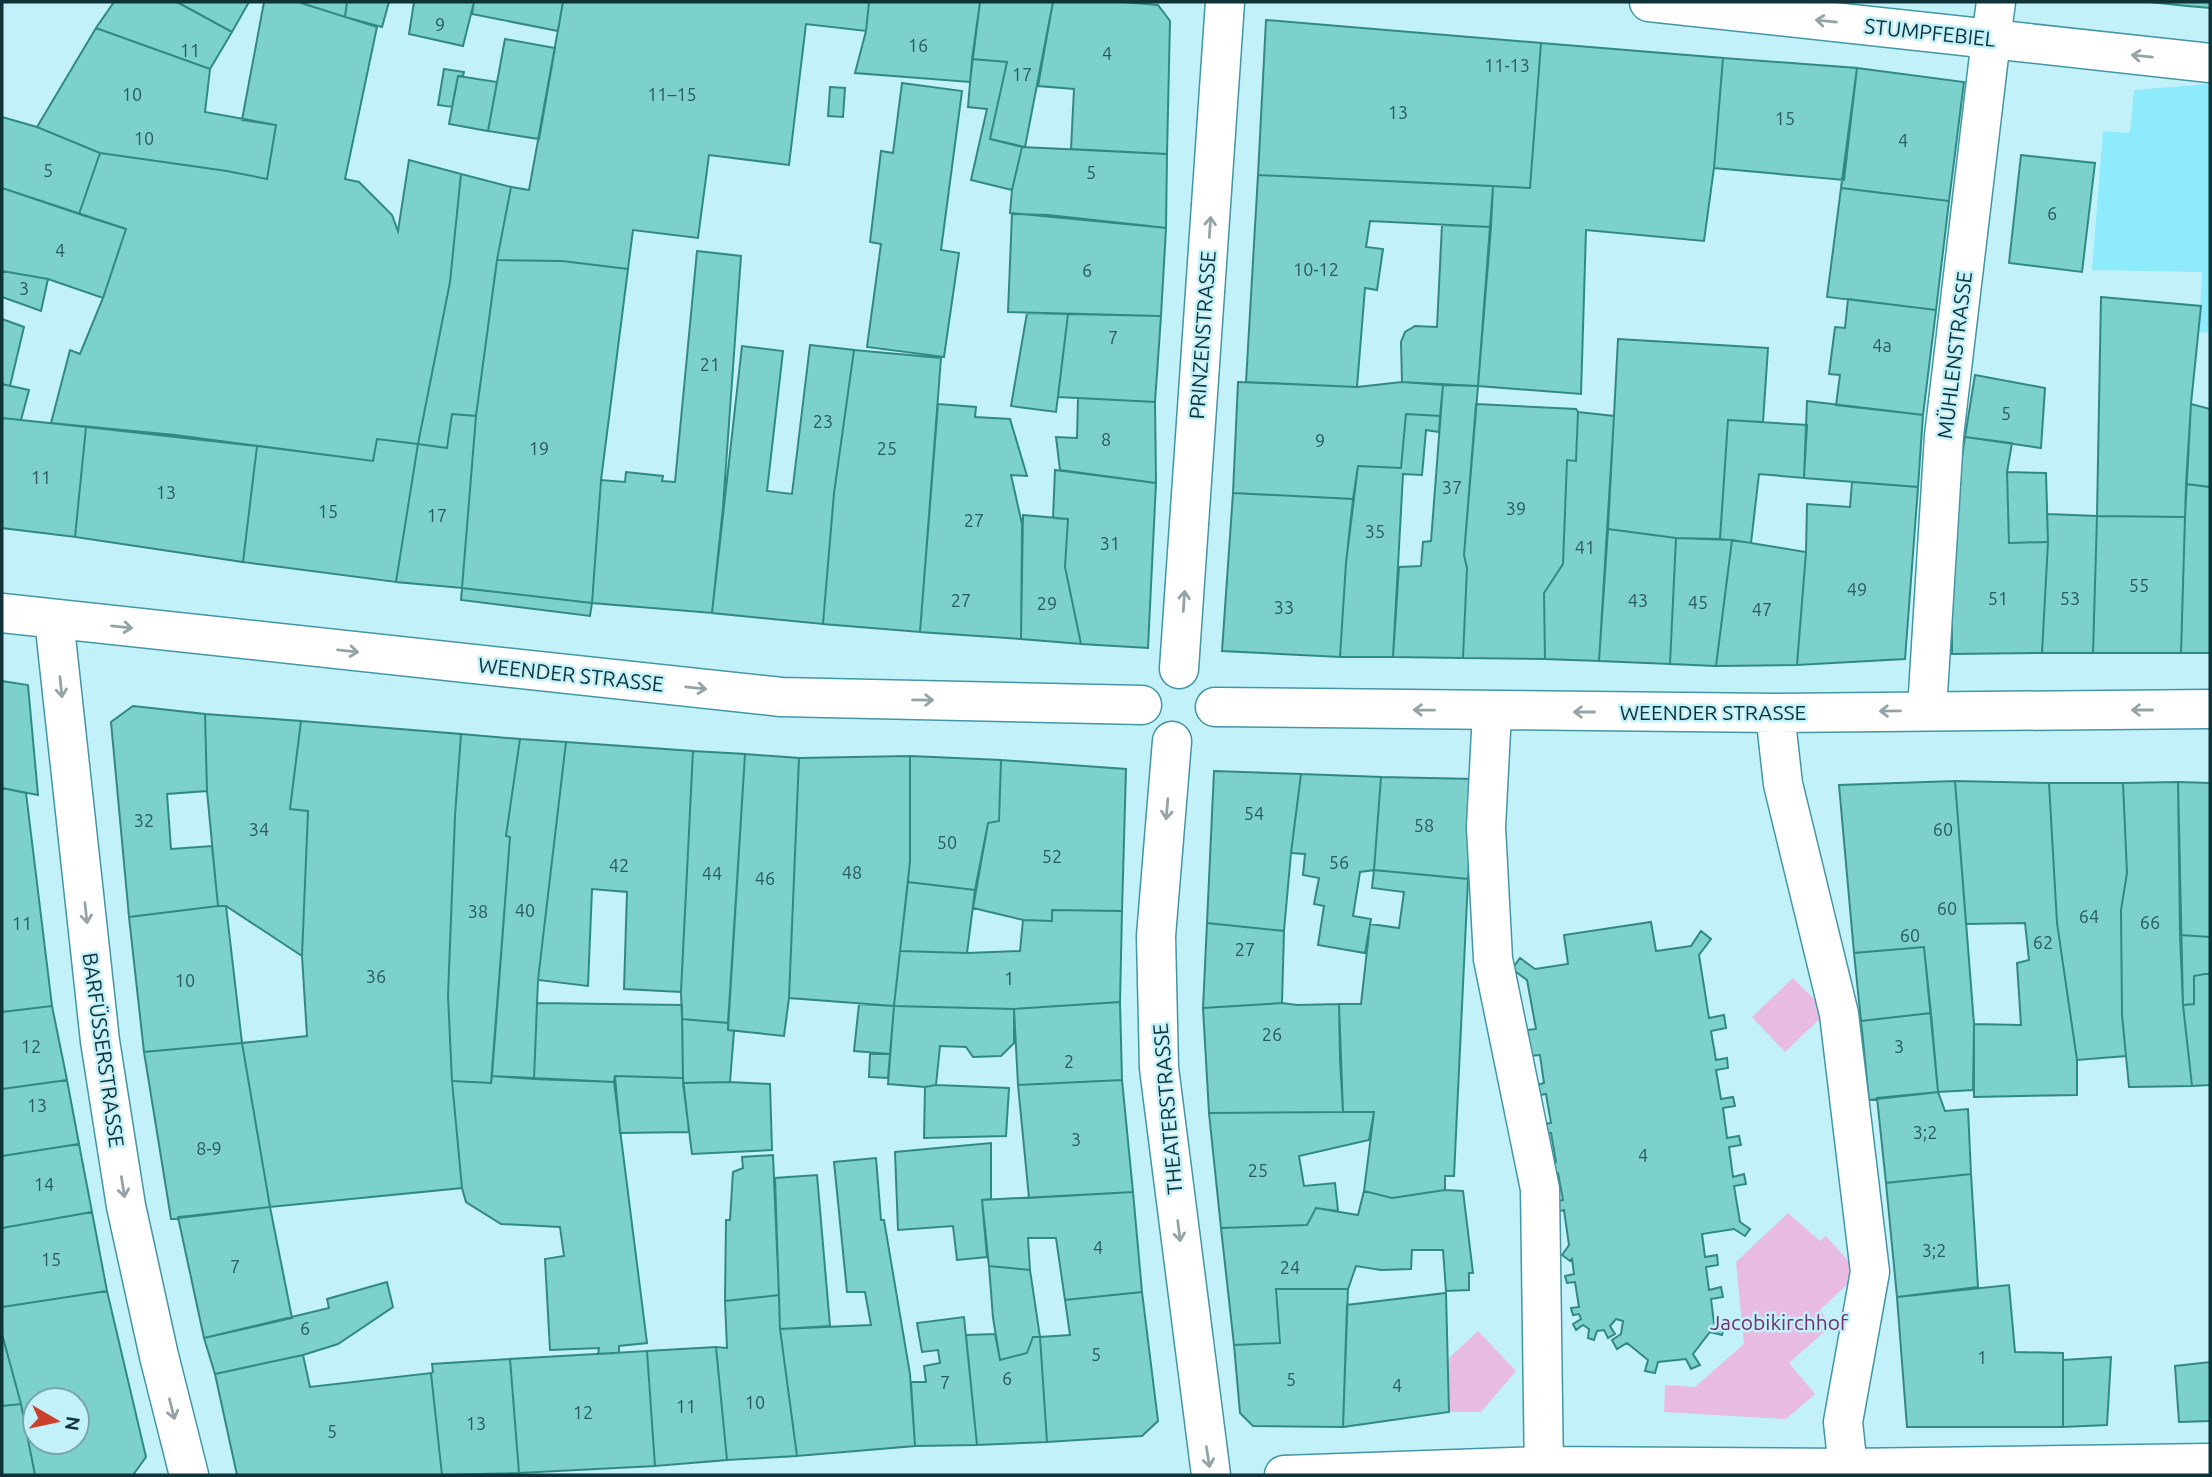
<svg xmlns="http://www.w3.org/2000/svg" width="2212" height="1477" font-family="Ubuntu,sans-serif">
	<style>
		.built { fill: #8debfc }
		.green { fill: #e8bbe2 }
		.building { fill: #7dd1cc; stroke: #318985; stroke-width: 2; fill-rule: evenodd }
		.lines { fill: none; stroke-linecap: round; stroke-linejoin: round }
		.pedestrian-casing { stroke: #4396a4; stroke-width: 41 }
		.minor-casing { stroke: #4396a4; stroke-width: 41 }
		.pedestrian { stroke: #fff; stroke-width: 38 }
		.minor { stroke: #fff; stroke-width: 38 }
		.oneway { stroke: #93a3a6 }
		.labels { text-anchor: middle; dominant-baseline: central; stroke-width: 5; stroke-linejoin: round; paint-order: stroke }
		.number-label { font-size: 18px; fill: #2a5a5e }
		.street-label { font-size: 21px; fill: #0f3339; stroke: #c2f1fa }
		.park-label { font-size: 21px; fill: #722e6d; stroke: #c2f1fa }
	</style>
	<rect width="100%" height="100%" fill="#c2f1fa"/>
	<path class="built" d="M2210 84V333L2199 332 2202 272 2092 270 2103 131 2130 133 2134 90Z"/>
	<path class="green" d="M1793 978 1827 1012 1785 1052 1752 1017Z
		M1788 1213 1820 1241 1826 1236 1859 1273 1820 1310 1832 1325 1789 1363 1815 1394 1786 1419 1664 1412 1665 1385 1695 1387 1744 1344 1736 1262Z
		M1478 1331 1516 1371 1481 1412H1449L1448 1359Z"/>
	<path class="building" d="M114 2H177L232 32 210 69 96 28Z
		M177 2H249L232 32Z
		M264 2H298L377 27 345 179 359 182 392 215 398 231 409 160 461 174 450 282 418 444 377 439 373 461 175 435 51 423 70 350 80 354 103 298 126 229 79 214 100 153 227 171 267 179 276 125 242 120Z
		M298 2H347L345 17Z
		M347 2H389L382 27 345 17Z
		M414 2H474L463 46 409 34Z
		M474 2H563L558 31 472 14Z
		M563 2H869L866 31 806 24 789 165 709 155 698 238 633 230 628 269 562 261 497 260 511 187 529 190Z
		M869 2H980L970 82 855 73 866 31Z
		M980 2H1053L1025 147 990 139 1007 62 972 59Z
		M1053 2H1124L1158 5 1170 21 1167 154 1071 149 1074 89 1038 86Z
		M2150 2H2210V8L2187 6Z
		M1266 20 1541 43 1530 188 1258 175Z
		M96 28 210 69 205 112 276 125 267 179 227 171 100 153 37 127Z
		M505 39 555 48 539 139 488 131Z
		M1541 43 1723 58 1714 168 1704 241 1586 230 1581 394 1478 386 1493 186 1530 188Z
		M1723 58 1857 68 1844 180 1714 168Z
		M972 59 1007 62 990 139 1022 147 1012 190 971 180 987 109 968 107Z
		M1857 68 1964 82 1949 201 1841 188Z
		M444 69 464 72 463 76H458L452 107 438 105Z
		M458 76 497 82 488 131 449 124Z
		M902 83 962 91 941 250 959 253 944 357 867 347 881 244 870 242 881 151 893 153Z
		M830 87 845 88 843 117 828 116Z
		M2 117 37 127 100 153 79 214 2 188Z
		M1022 147 1167 154 1166 228 1010 213 1012 190Z
		M2021 155 2095 163 2082 272 2009 263Z
		M461 174 511 187 497 260 476 416 452 414 447 448 418 444 450 282Z
		M1258 175 1493 186 1491 227 1370 221 1366 247 1383 249 1377 290 1365 288 1357 387 1246 382Z
		M2 188 126 229 103 298 48 279 2 271Z
		M1841 188 1949 201 1936 310 1827 297Z
		M1012 214 1048 215 1166 228 1161 316 1008 312Z
		M1442 225 1491 227 1478 386 1402 382 1401 342 1405 332 1415 326 1437 327Z
		M697 251 741 256 723 507 712 613 592 603 601 480 625 482 626 472 663 476 662 481 675 482Z
		M497 260 562 261 628 269 601 480 592 603 462 588 476 416Z
		M2 271 48 279 41 311 2 297Z
		M2101 297 2201 306 2191 404 2185 517 2097 516Z
		M1848 299 1936 310 1923 415 1836 405 1840 375 1829 374 1835 327 1845 328Z
		M1027 313 1068 314 1056 412 1011 406Z
		M1068 314 1161 316 1155 402 1058 397Z
		M2 319 24 327 10 386 2 384Z
		M1618 339 1768 348 1763 422 1728 420 1720 539 1676 538 1608 529Z
		M810 345 854 350 834 493 823 624 712 613 742 346 783 351 767 491 792 494Z
		M854 350 941 358 920 632 823 624 834 493Z
		M1975 375 2045 388 2041 448 1965 437Z
		M1238 382 1357 387 1402 382 1443 385 1440 416 1406 414 1401 468 1358 466 1353 499 1233 493Z
		M2 384 29 390 21 420 2 418Z
		M1443 385 1478 386 1464 555 1467 568 1463 658 1393 657 1399 567 1421 566 1423 542 1431 541Z
		M1078 398 1155 402 1156 483 1060 470 1056 437 1077 438Z
		M1807 401 1923 415 1918 487 1804 478Z
		M938 404 976 407 975 417 1010 419 1027 476 1011 475 1022 524 1021 639 920 632Z
		M1476 404 1576 409 1578 412 1576 461 1567 460 1563 564 1544 593 1545 659 1463 658 1467 568 1464 555Z
		M2191 404 2210 409V487L2186 484Z
		M1578 412 1614 416 1599 661 1545 659 1544 593 1563 564 1567 460 1576 461Z
		M452 414 476 416 462 588 396 582 418 444 447 448Z
		M1406 414 1440 416 1439 432 1426 430 1422 475 1403 474 1393 657H1340L1346 563 1358 466 1401 468Z
		M2 418 86 427 75 537 2 528Z
		M1728 420 1807 425 1804 478 1759 474 1751 543 1720 539Z
		M86 427 257 446 243 562 75 537Z
		M1965 437 2012 443 2007 472 2009 543 2048 542 2042 653 1952 654V523Z
		M377 439 418 444 396 582 243 562 257 446 373 461Z
		M1055 470 1156 483 1148 648 1081 644 1065 567 1068 519 1053 518Z
		M2007 472 2046 473 2048 542 2009 543Z
		M1852 482 1918 487 1905 659 1797 665 1806 552 1807 504 1850 507Z
		M2186 484 2210 487V653H2181Z
		M1233 493 1353 499 1346 563 1340 657 1222 651Z
		M2047 514 2097 516 2093 653H2042L2048 542Z
		M1023 515 1068 519 1065 567 1081 644 1021 639Z
		M2097 516 2185 517 2181 653H2093Z
		M1608 529 1676 538 1670 664 1599 661Z
		M1676 538 1732 540 1716 666 1670 664Z
		M1732 540 1806 552 1797 665 1716 666Z
		M462 588 592 603 590 616 461 600Z
		M2 681 28 685 38 795 2 788Z
		M133 706 205 714 207 791 167 794 171 849 212 846 218 906 129 917 111 722Z
		M205 714 301 721 290 809 308 811 302 956 226 906H218L207 791Z
		M301 721 461 734 455 816 448 996 452 1081 462 1188 270 1207 242 1043 307 1036 302 956 308 811 290 809Z
		M461 734 520 739 506 836 510 837 491 1083 452 1081 448 996 455 816Z
		M520 739 566 742 538 980 534 1079 492 1076 510 837 506 836Z
		M566 742 693 751 681 992 624 989 627 892 592 889 588 986 538 980Z
		M693 751 745 754 728 1023 682 1019 681 992Z
		M745 754 799 758 789 998 784 1036 728 1030Z
		M910 756 1001 760 999 821 988 823 975 890 908 882 910 861Z
		M910 756V861L894 1006 789 998 799 758Z
		M1001 760 1126 769 1122 911 1052 910V921L1023 920 973 908 988 823 999 821Z
		M1214 771 1301 774 1291 853 1284 931 1207 923Z
		M1301 774 1381 777 1374 870 1360 872 1353 916 1371 919 1365 953 1318 945 1324 906 1314 904 1319 878 1303 875 1305 854 1291 853Z
		M1381 777 1474 779 1468 879 1374 870Z
		M1955 781 2049 783 2057 923 2077 1060V1095L1974 1097V1024L2021 1025 2017 963 2029 960 2025 923 1966 924Z
		M1955 781 1974 1024 1973 1090 1938 1092 1924 947 1854 953 1839 785Z
		M2178 782 2210 783V937L2180 935Z
		M2178 782 2183 1005 2192 1086 2129 1087 2122 1015 2121 910 2127 873 2123 783Z
		M2049 783H2123L2127 873 2121 910 2122 1015 2126 1056 2077 1060 2057 923Z
		M2 788 26 793 52 1006 2 1012Z
		M1374 870 1468 879 1454 1176H1445V1190L1392 1198 1364 1191 1374 1112H1343L1340 1060 1339 1004H1361L1370 924 1399 928 1404 892 1372 888Z
		M908 882 975 890 967 953 900 951Z
		M218 906H226L242 1043 144 1052 129 917Z
		M1052 910 1122 911 1120 1002 1014 1009 894 1006 900 951 967 953 1020 951 1023 920 1052 921Z
		M1651 922 1656 951 1691 946 1701 931 1711 939 1699 955 1709 1018 1724 1015 1726 1028 1711 1031 1716 1060 1727 1058 1728 1068 1716 1070 1721 1099 1733 1097 1735 1106 1723 1108 1727 1138 1739 1136 1741 1145 1729 1147 1733 1177 1744 1174 1746 1184 1734 1186 1740 1222 1750 1229 1745 1236 1734 1229 1702 1234 1705 1257 1717 1255 1718 1265 1706 1267 1709 1290 1721 1287 1723 1297 1711 1299 1714 1323 1725 1326 1722 1335 1710 1332 1693 1354 1700 1365 1691 1369 1686 1359 1658 1362 1655 1373 1645 1371 1648 1360 1627 1343 1617 1349 1612 1340 1621 1334 1623 1321 1616 1319 1610 1326 1615 1334 1608 1338 1604 1330 1597 1331 1594 1340 1588 1338 1589 1329 1583 1325 1576 1330 1573 1324 1581 1319 1579 1314 1573 1315 1571 1308 1579 1307 1575 1282 1567 1283 1565 1276 1574 1274 1572 1259 1570 1261 1562 1255 1569 1245 1564 1210 1552 1213 1551 1203 1563 1200 1558 1173 1546 1174 1545 1165 1556 1162 1551 1133 1540 1135 1538 1125 1551 1123 1546 1094 1534 1096 1533 1086 1544 1083 1540 1055 1519 1057 1523 1038 1528 1030 1536 1029 1527 980 1512 969 1520 958 1535 969 1568 964 1564 935Z
		M1207 923 1284 931 1282 1003 1203 1008Z
		M2180 935 2210 937V973L2194 976V1004L2183 1005Z
		M1924 947 1931 1013 1861 1021 1854 953Z
		M2210 973V1085L2192 1086 2183 1005 2194 1004V976Z
		M1120 1002 1122 1080 1018 1085 1014 1009Z
		M537 1003 682 1005 683 1078 615 1076 614 1082 534 1079Z
		M1282 1003 1297 1005 1339 1004 1343 1112 1209 1113 1203 1008Z
		M859 1004 894 1006 890 1054 854 1051Z
		M52 1006 67 1080 2 1089V1012Z
		M894 1006 1014 1009V1043L1001 1056 973 1057 966 1047 940 1046 936 1085 925 1087 888 1084Z
		M1931 1013 1938 1092 1869 1100 1861 1021Z
		M682 1019 728 1023V1030L734 1031 730 1082 683 1083Z
		M242 1043 270 1207 171 1219 144 1052Z
		M870 1054H890L888 1078 869 1077Z
		M492 1076 614 1082 647 1343 619 1346V1353L598 1354 599 1348 550 1350 545 1259 564 1256 560 1227 501 1224 466 1202 462 1188 452 1081 491 1083Z
		M615 1076 683 1078 689 1132 620 1133Z
		M67 1080 79 1144 2 1156V1089Z
		M1122 1080 1133 1192 1029 1198 1018 1085Z
		M730 1082 770 1084 772 1150 692 1154 683 1083Z
		M936 1085 1009 1088 1006 1136 924 1138 925 1087Z
		M1938 1092 1945 1111 1968 1109 1971 1174 1886 1183 1877 1098Z
		M1343 1112H1374L1369 1140 1299 1156 1304 1186 1335 1183 1338 1211 1316 1208 1307 1225 1221 1228 1209 1113Z
		M991 1143V1199L982 1200 987 1257 957 1260 953 1226 898 1230 895 1152Z
		M79 1144 92 1212 2 1228V1156Z
		M773 1155 779 1295 725 1301 726 1220H730L733 1172 743 1168 742 1157Z
		M876 1158 881 1220H884L910 1374 915 1446 797 1456 780 1329 871 1325 865 1292H847L834 1162Z
		M1971 1174 1978 1287 1897 1297 1886 1183Z
		M817 1175 830 1326 780 1329 775 1178Z
		M1445 1190 1463 1191 1473 1273H1469V1290L1446 1291 1443 1250H1412L1411 1269 1381 1270 1356 1266 1348 1289H1276L1280 1343 1234 1345 1221 1228 1307 1225 1316 1208 1358 1215 1364 1191 1392 1198Z
		M1133 1192 1142 1292 1065 1300 1056 1238H1028L1030 1270 989 1266 982 1200Z
		M270 1207 292 1318 204 1338 178 1217Z
		M92 1212 107 1291 2 1307V1228Z
		M989 1266 1030 1270 1040 1337H1033L1027 1353 1000 1360 993 1318Z
		M387 1282 393 1307 338 1344 303 1355 215 1374 204 1338 329 1308 327 1299Z
		M2009 1285 2015 1352 2063 1353V1427H1907L1897 1297Z
		M1276 1289H1348L1343 1427 1253 1426 1240 1413 1234 1345 1280 1343Z
		M107 1291 146 1457 133 1475H35L21 1404 2 1334V1307ZM35 1400H77V1442H35Z
		M1142 1292 1158 1421 1142 1436 1047 1442 1040 1337 1070 1335 1065 1300Z
		M1446 1293 1449 1412 1343 1427 1347 1305Z
		M779 1295 780 1329 797 1456 727 1460 716 1347 727 1348 725 1301Z
		M964 1317 977 1445 915 1446 911 1382H926L924 1366 940 1363 938 1350 922 1352 917 1323Z
		M2 1334 21 1404 2 1406Z
		M995 1334 1000 1360 1027 1353 1033 1337H1040L1047 1442 977 1445 966 1335Z
		M716 1347 727 1460 655 1466 647 1351Z
		M647 1351 655 1466 519 1473 510 1359Z
		M303 1355 310 1387 431 1373 442 1475H237L215 1374Z
		M2111 1357 2107 1425 2063 1427V1360Z
		M510 1359 519 1473 442 1475 431 1373 433 1372 432 1364Z
		M2210 1362V1421L2179 1422 2175 1366Z
		M21 1404 35 1475H2V1406Z"/>
	<g class="lines">
		<defs>
			<path id="pedestrian" d="M1649 2 1991 39 1944 436 1927 710
				M2 613 781 697 1142 705
				M54 619 100 1041 126 1206 159 1356 189 1475
				M1179 669 1225 2
				M1215 707 1775 713 2210 709
				M1492 712 1486 827 1493 959 1540 1189 1544 1475
				M1775 713 1783 784 1839 1014 1870 1272 1843 1422 1848 1468
				M1172 741 1156 936 1159 1068 1211 1475
				M1284 1475 1544 1466 1848 1468 2210 1463"/>
			<path id="minor" d="M1996 2 1991 39 2210 63"/>
		</defs>
		<use href="#pedestrian" class="pedestrian-casing"/>
		<use href="#minor" class="minor-casing"/>
		<use href="#pedestrian" class="pedestrian"/>
		<use href="#minor" class="minor"/>
	</g>
	<defs><path id="oneway-shaft" d="M-6 0H5M1.5-3L5.5 0L1.5 3" fill="none" stroke-width="1.6" stroke-linecap="round" stroke-linejoin="round" transform="scale(1.75)"/></defs>
	<g class="oneway">
		<use href="#oneway-shaft" transform="translate(1826 21) rotate(-174)"/>
		<use href="#oneway-shaft" transform="translate(2142 56) rotate(-174)"/>
		<use href="#oneway-shaft" transform="translate(1210 227) rotate(-86)"/>
		<use href="#oneway-shaft" transform="translate(1184 601) rotate(-86)"/>
		<use href="#oneway-shaft" transform="translate(122 627) rotate(6)"/>
		<use href="#oneway-shaft" transform="translate(348 651) rotate(6)"/>
		<use href="#oneway-shaft" transform="translate(61 687) rotate(84)"/>
		<use href="#oneway-shaft" transform="translate(696 688) rotate(6)"/>
		<use href="#oneway-shaft" transform="translate(923 700) rotate(1)"/>
		<use href="#oneway-shaft" transform="translate(1424 710) rotate(-179)"/>
		<use href="#oneway-shaft" transform="translate(2142 710) rotate(180)"/>
		<use href="#oneway-shaft" transform="translate(1890 711) rotate(179)"/>
		<use href="#oneway-shaft" transform="translate(1584 712) rotate(-180)"/>
		<use href="#oneway-shaft" transform="translate(1167 809) rotate(95)"/>
		<use href="#oneway-shaft" transform="translate(86 913) rotate(84)"/>
		<use href="#oneway-shaft" transform="translate(123 1187) rotate(81)"/>
		<use href="#oneway-shaft" transform="translate(1179 1231) rotate(83)"/>
		<use href="#oneway-shaft" transform="translate(172 1409) rotate(76)"/>
		<use href="#oneway-shaft" transform="translate(1208 1457) rotate(81)"/>
	</g>
	<g class="labels">
		<g class="number-label">
			<text x="440" y="24">9</text>
			<text x="918" y="45">16</text>
			<text x="190" y="50">11</text>
			<text x="1107" y="53">4</text>
			<text x="1507" y="65">11-13</text>
			<text x="1022" y="74">17</text>
			<text x="132" y="94">10</text>
			<text x="672" y="94">11–15</text>
			<text x="1398" y="112">13</text>
			<text x="1785" y="118">15</text>
			<text x="144" y="138">10</text>
			<text x="1903" y="140">4</text>
			<text x="48" y="170">5</text>
			<text x="1091" y="172">5</text>
			<text x="2052" y="213">6</text>
			<text x="60" y="250">4</text>
			<text x="1316" y="269">10-12</text>
			<text x="1087" y="270">6</text>
			<text x="24" y="288">3</text>
			<text x="1113" y="337">7</text>
			<text x="1882" y="345">4a</text>
			<text x="710" y="364">21</text>
			<text x="2006" y="413">5</text>
			<text x="823" y="421">23</text>
			<text x="1106" y="439">8</text>
			<text x="1320" y="440">9</text>
			<text x="539" y="448">19</text>
			<text x="887" y="448">25</text>
			<text x="41" y="477">11</text>
			<text x="1452" y="487">37</text>
			<text x="166" y="492">13</text>
			<text x="1516" y="508">39</text>
			<text x="328" y="511">15</text>
			<text x="437" y="515">17</text>
			<text x="974" y="520">27</text>
			<text x="1375" y="531">35</text>
			<text x="1110" y="543">31</text>
			<text x="1585" y="547">41</text>
			<text x="2139" y="585">55</text>
			<text x="1857" y="589">49</text>
			<text x="1998" y="598">51</text>
			<text x="2070" y="598">53</text>
			<text x="961" y="600">27</text>
			<text x="1638" y="600">43</text>
			<text x="1698" y="602">45</text>
			<text x="1047" y="603">29</text>
			<text x="1284" y="607">33</text>
			<text x="1762" y="609">47</text>
			<text x="1254" y="813">54</text>
			<text x="144" y="820">32</text>
			<text x="1424" y="825">58</text>
			<text x="259" y="829">34</text>
			<text x="1943" y="829">60</text>
			<text x="947" y="842">50</text>
			<text x="1052" y="856">52</text>
			<text x="1339" y="862">56</text>
			<text x="619" y="865">42</text>
			<text x="852" y="872">48</text>
			<text x="712" y="873">44</text>
			<text x="765" y="878">46</text>
			<text x="1947" y="908">60</text>
			<text x="525" y="910">40</text>
			<text x="478" y="911">38</text>
			<text x="2089" y="916">64</text>
			<text x="2150" y="922">66</text>
			<text x="22" y="923">11</text>
			<text x="1910" y="935">60</text>
			<text x="2043" y="942">62</text>
			<text x="1245" y="949">27</text>
			<text x="376" y="976">36</text>
			<text x="1009" y="978">1</text>
			<text x="185" y="980">10</text>
			<text x="1272" y="1034">26</text>
			<text x="31" y="1046">12</text>
			<text x="1899" y="1046">3</text>
			<text x="1069" y="1061">2</text>
			<text x="37" y="1105">13</text>
			<text x="1925" y="1132">3;2</text>
			<text x="1076" y="1139">3</text>
			<text x="209" y="1148">8-9</text>
			<text x="1643" y="1155">4</text>
			<text x="1258" y="1170">25</text>
			<text x="44" y="1184">14</text>
			<text x="1098" y="1247">4</text>
			<text x="1934" y="1250">3;2</text>
			<text x="51" y="1259">15</text>
			<text x="235" y="1266">7</text>
			<text x="1290" y="1267">24</text>
			<text x="305" y="1328">6</text>
			<text x="1096" y="1354">5</text>
			<text x="1982" y="1357">1</text>
			<text x="1007" y="1378">6</text>
			<text x="1291" y="1379">5</text>
			<text x="945" y="1382">7</text>
			<text x="1397" y="1385">4</text>
			<text x="755" y="1402">10</text>
			<text x="686" y="1406">11</text>
			<text x="583" y="1412">12</text>
			<text x="476" y="1423">13</text>
			<text x="332" y="1431">5</text>
		</g>
		<g class="street-label">
			<text transform="translate(1930 32) rotate(6)">STUMPFEBIEL</text>
			<text transform="translate(1202 335) rotate(-86)">PRINZENSTRASSE</text>
			<text transform="translate(1954 355) rotate(-83)">MÜHLENSTRASSE</text>
			<text transform="translate(571 674) rotate(6)">WEENDER STRASSE</text>
			<text x="1713" y="712">WEENDER STRASSE</text>
			<text transform="translate(104 1050) rotate(82)">BARFÜSSERSTRASSE</text>
			<text transform="translate(1167 1109) rotate(-95)">THEATERSTRASSE</text>
		</g>
		<g class="park-label">
			<text x="1779" y="1322">Jacobikirchhof</text>
		</g>
	</g>
	<rect width="2212" height="1477" fill="none" stroke="#0f3339" stroke-width="7"/>
	<g transform="translate(56 1421) rotate(99)"><circle r="33" fill="#c2f1fa" stroke="#7aa5ad" stroke-width="2"/>
	<path d="M0-5L12 26L0 18L-12 26Z" fill="#cb3f2d"/>
	<text y="-10" font-size="19" font-weight="bold" text-anchor="middle" fill="#0f3339">N</text>
	</g>
</svg>
